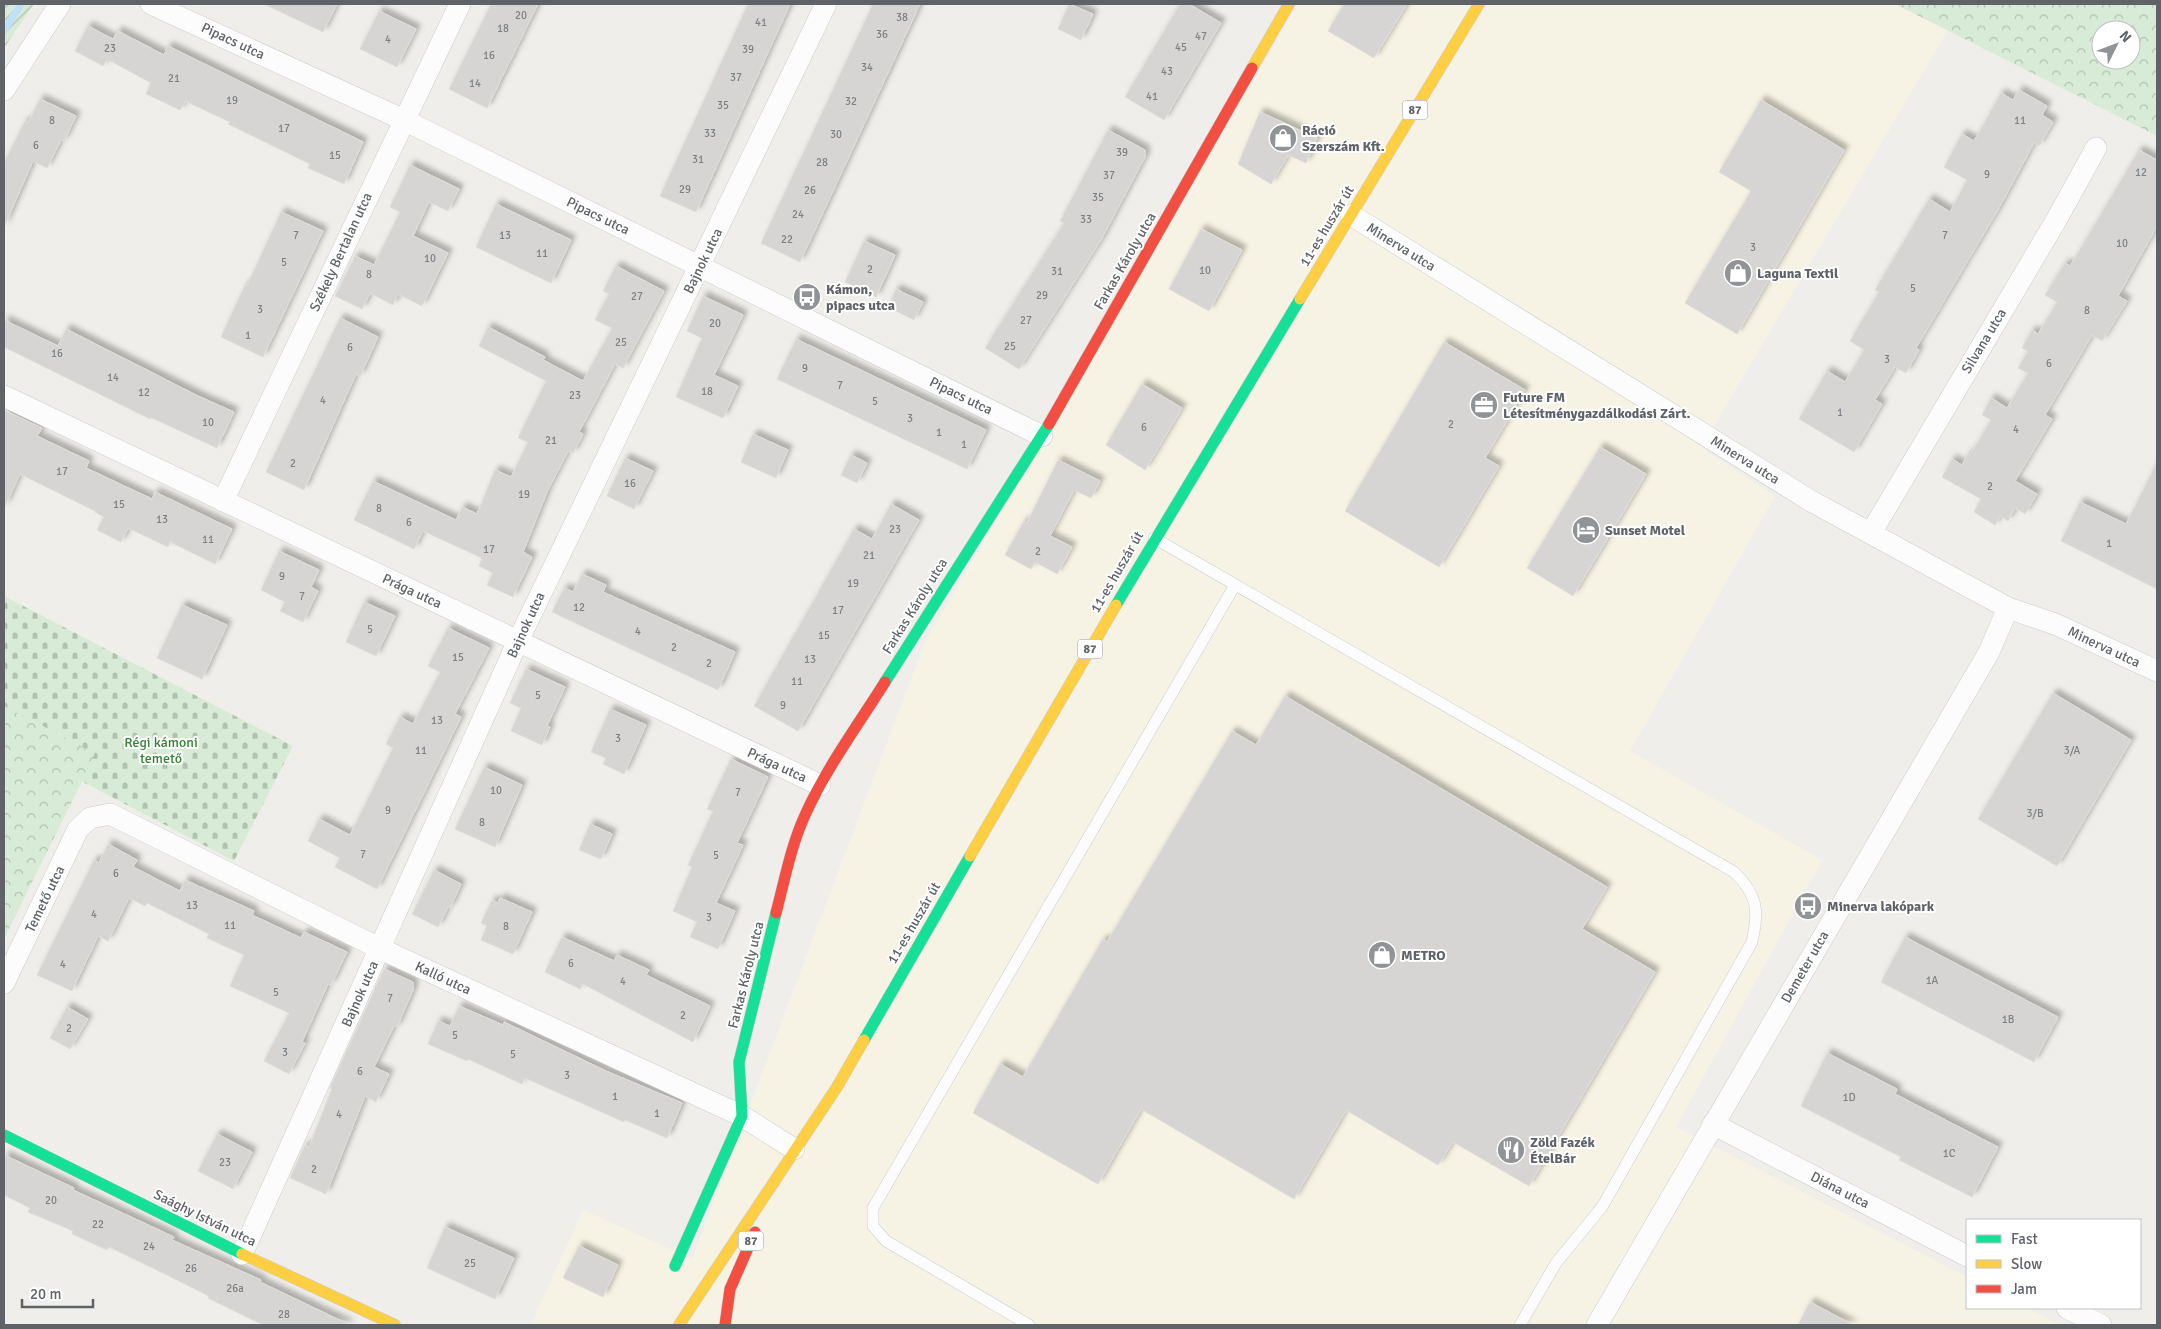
<svg xmlns="http://www.w3.org/2000/svg" width="2161" height="1329" font-family="Signika,sans-serif">
	<style>
		.commercial { fill: #f7f3e4 }
		.forest { fill: url(#forest-crowns); fill-rule: evenodd }
		.cemetery { fill: url(#cemetery-stones) }
		.garden { fill: url(#garden-furrows) }
		.lines { fill: none; stroke-linecap: round; stroke-linejoin: round }
		.stream { stroke: #bfe0f9; stroke-width: 7 }
		.building { fill: #d6d5d3; stroke: #deddd9; filter: url(#shadow) }
		.lane-casing { stroke: #cbcccc; stroke-width: 12 }
		.street-casing { stroke: #cbcccc; stroke-width: 22 }
		.fast-casing { stroke: #cacacb; stroke-width: 12 }
		.slow-casing { stroke: #cacacb; stroke-width: 12 }
		.jam-casing { stroke: #cacacb; stroke-width: 12 }
		.lane { stroke: #fdfcfc; stroke-width: 11 }
		.street { stroke: #fdfcfc; stroke-width: 21 }
		.fast { stroke: #16e098; stroke-width: 11 }
		.slow { stroke: #ffcf43; stroke-width: 11 }
		.jam { stroke: #f24e42; stroke-width: 11 }
		.labels { text-anchor: middle; dominant-baseline: central; stroke-width: 4; stroke-linejoin: round; paint-order: stroke }
		.number-label { font-size: 11px; fill: #7e8184 }
		.shield { fill: #fff; stroke: #8f9295; stroke-width: 1 }
		.shield-label { font-size: 12px; font-weight: bold; fill: #5f6368 }
		.street-label { font-size: 14px; fill: #5f6368; stroke: #fff }
		.poi-label { font-size: 14px; font-weight: bold; fill: #5f6368; stroke: #fff; text-anchor: start }
		.park-label { font-size: 14px; fill: #348238; stroke: #fff }
	</style>
	<defs>
		<pattern id="forest-crowns" width="20" height="18" patternUnits="userSpaceOnUse" patternTransform="scale(1.25)"><rect width="20" height="18" fill="#d8ebd6"/><path d="M2 6a3 3 0 1 1 6 0M12 15a3 3 0 1 1 6 0" fill="none" stroke="#b2c2b1"/></pattern>
		<pattern id="cemetery-stones" width="16" height="16" patternUnits="userSpaceOnUse" patternTransform="scale(1.25)"><rect width="16" height="16" fill="#d8ebd6"/><path d="M2 7V4a2 2 0 0 1 4 0v3zM10 15v-3a2 2 0 0 1 4 0v3z" fill="#b2c2b1"/></pattern>
		<pattern id="garden-furrows" width="10" height="10" patternUnits="userSpaceOnUse" patternTransform="scale(1.25)"><rect width="10" height="10" fill="#d8ebd6"/><path d="M-1 1l2-2M0 10L10 0M9 11l2-2" fill="none" stroke="#b2c2b1"/></pattern>
		<filter id="shadow"><feDropShadow dx="4.5" dy="-4.5" stdDeviation="2.5" flood-color="#0004"/></filter>
	</defs>
	<rect width="100%" height="100%" fill="#efeeea"/>
	<path class="commercial" d="M1298 4H1895L1948 30 1701 448 1775 496 1630 751 1822 860 1676 1127 1967 1277V1308H2026L2060 1325H531L583 1210 692 1259 925 642Z"/>
	<path class="forest" d="M1895 4H2157V136ZM2101 30H2131V60H2101Z
		M4 706 96 753 4 939Z"/>
	<path class="cemetery" d="M4 596 293 746 234 861 81 781 95 753 4 706Z"/>
	<path class="garden" d="M4 4H34L4 48Z"/>
	<g class="lines">
		<path class="stream" d="M4 31 21 4"/>
	</g>
	<path class="building" d="M264 4H337L323 32Z
		M491 4H538L487 108 449 89Z
		M748 4H790L696 212 660 196Z
		M873 4H920L800 262 761 243Z
		M1069 4 1093 14 1081 40 1058 29Z
		M1180 4H1189L1221 23 1164 120 1125 97Z
		M1344 4H1407L1374 58 1328 31Z
		M379 11 416 29 397 67 360 49Z
		M88 26 113 39 118 31 164 55 168 46 363 142 344 184 308 168 310 164 228 124 230 122 185 101 180 110 146 94 151 83 107 59 103 66 75 51Z
		M2019 90 2047 106 2042 115 2053 122 2039 146 2034 143 1999 208 1916 348 1919 350 1906 373 1895 367 1875 400 1882 404 1854 452 1799 419 1827 371 1845 382 1864 350 1850 341 1879 292 1875 290 1929 199 1950 212 1967 180 1944 167 1962 134 1974 141 2001 93 2013 100Z
		M40 99 76 116 64 141 61 140 47 168 33 161 4 227V163L25 121 28 123Z
		M1761 100 1844 150 1737 334 1685 303 1751 191 1719 172Z
		M1260 112 1317 138 1306 163 1288 155 1271 184 1238 164Z
		M1108 130 1145 150V157L1101 240 1019 369 985 348 1064 223 1060 221Z
		M2139 150 2157 160V226L2118 296 2127 301 2102 341 2092 335 2045 415 2052 419 2015 481 2037 494 2025 514 2015 508 2008 521 2000 516 1995 525 1974 512 1981 499 1942 477 1952 459 1962 465 1968 454 1970 455 1991 420 1982 415 1991 398 2007 408 2028 373 2018 368 2028 351 2022 348 2032 330 2038 334 2057 302 2045 295 2065 263 2070 266Z
		M410 165 459 189 448 211 429 202 413 236 448 253 422 306 398 294 393 305 370 293 362 309 335 296 355 256 374 265 400 212 390 207Z
		M496 204 571 240 551 283 476 247Z
		M281 212 323 231 263 357 221 337 245 285 247 286Z
		M1201 229 1242 250 1209 311 1169 289Z
		M864 241 895 255 876 297 845 282Z
		M616 266 664 291 623 368 615 364 579 432 583 434 573 453 568 451 547 492 523 552 532 557 513 597 487 585 493 573 479 566 482 558 423 531 414 549 354 520 373 481 456 520 462 507 477 514 495 470 511 477 528 442 518 438 546 381 479 346 488 327 545 357 543 360 583 381 612 328 595 320 609 294 603 291Z
		M896 289 923 302 914 320 888 307Z
		M703 296 743 315 714 375 738 386 723 418 676 397 702 338 687 331Z
		M340 318 378 337 360 376 356 374 304 490 266 472Z
		M4 320 58 346 66 329 198 396 234 412 217 448 150 417V419L4 347Z
		M796 339 986 430 967 469 777 379Z
		M1444 342 1525 390 1485 458 1499 466 1439 567 1345 511Z
		M1142 384 1182 408 1145 470 1106 445Z
		M4 410 42 428 37 436 89 461 86 468 152 499 155 492 232 529 215 564 170 542 168 547 128 528 121 542 97 530 104 517 95 512V511L20 474 4 508Z
		M753 434 788 450 776 478 741 462Z
		M1600 447 1646 474 1573 596 1527 568Z
		M851 455 867 463 857 483 841 475Z
		M625 458 653 471 634 509 607 496Z
		M1058 460 1100 481 1091 498 1074 490 1050 536 1072 547 1057 574 1035 562 1031 569 1005 555 1024 521 1027 523Z
		M2157 462V589L2061 541 2080 502 2126 524Z
		M891 504 919 520 798 731 754 706 854 529 872 539Z
		M279 551 319 570 311 587 318 591 303 622 280 611 285 602 261 590Z
		M582 574 606 585 603 592 735 652 718 690 552 612 564 588 573 592Z
		M364 602 395 616 376 656 346 642Z
		M182 605 227 625 202 679 157 658Z
		M448 628 489 648 455 714 461 717 377 889 335 867 340 858 308 841 319 819 350 835 393 748 386 744 400 717 413 724 440 672 428 666Z
		M526 669 565 687 547 726 550 727 542 745 511 731 521 708 510 703Z
		M2053 693 2131 740 2057 866 1978 819Z
		M1285 696 1607 887 1582 929 1655 972 1529 1186 1453 1142 1438 1165 1346 1110 1294 1199 1141 1109 1098 1184 973 1113 1000 1064 1023 1077 1103 939 1107 942 1232 731 1256 745Z
		M610 709 646 725 624 774 603 764 606 758 591 752Z
		M731 759 768 777 737 843 743 845 716 903 735 911 718 949 690 937 697 922 673 911 692 867 688 865 713 811 707 809Z
		M484 767 522 785 495 847 455 829Z
		M590 824 612 834 601 859 579 850Z
		M108 844 137 860 133 867 180 891 185 880 254 911 252 915 301 938 304 932 347 952 331 985 328 984 302 1042 305 1043 289 1074 264 1061 289 1013 230 986 244 955 207 938 209 934 147 903 145 906 129 898 108 941 98 936 72 991 37 975 94 860 99 863Z
		M434 870 461 884 450 908 448 907 438 927 412 914Z
		M500 898 532 912 513 954 481 940 487 926 481 923 492 900 498 903Z
		M562 937 614 961 617 955 649 970 646 975 710 1006 693 1042 583 984 580 989 545 972Z
		M1905 937 2058 1017 2034 1062 1881 982Z
		M384 969 413 982V990L397 1027 394 1026 374 1067 389 1074 376 1102 365 1096 326 1194 290 1178 305 1145 309 1147 332 1089 330 1088Z
		M459 1006 503 1025 504 1022 606 1071 682 1103 667 1138 625 1120 624 1122 525 1078 522 1084 468 1059 467 1061 428 1044 438 1021 450 1026Z
		M67 1007 88 1019 70 1049 50 1038Z
		M1827 1053 1897 1089 1895 1094 1998 1147 1972 1197 1899 1160 1901 1157 1801 1106Z
		M217 1134 252 1152 233 1189 198 1171Z
		M4 1155 74 1188 73 1190 174 1237 172 1240 261 1280 260 1282 350 1325H263L208 1298 209 1296 167 1275 109 1247 107 1250 72 1234 73 1231 28 1212 30 1208 4 1195Z
		M445 1227 514 1258 495 1299 427 1268Z
		M579 1246 618 1265 603 1297 563 1278Z
		M1810 1302 1853 1325H1798Z"/>
	<g class="lines">
		<defs>
			<path id="lane" d="M1154 538 1734 872C1758 895 1759 911 1752 942L1602 1207 1556 1263 1520 1325
				M1029 1325 886 1241 873 1226V1208L1235 585"/>
			<path id="street" d="M151 4 404 120 1042 436
				M4 90 60 4
				M1351 215 1811 501 2008 608 2055 624 2157 671
				M4 396 820 785
				M223 501 460 4
				M1871 533 2058 217 2096 148
				M4 983 78 829 90 818 110 814 381 949 742 1116 794 1149
				M1713 1124 1967 1256
				M242 1254 518 641 826 4
				M2067 1308 2101 1325
				M1597 1325 1989 652 2008 608"/>
			<path id="fast" d="M1116 605 1300 299
				M885 682 1049 424
				M864 1040 970 856
				M4 1135 242 1254
				M675 1266 742 1116 739 1062 776 913"/>
			<path id="slow" d="M1252 68 1289 4
				M1300 299 1479 4
				M970 856 1116 605
				M242 1254 395 1325
				M679 1325 837 1087 864 1040"/>
			<path id="jam" d="M1049 424 1252 68
				M776 913C785 879 791 845 806 813 827 767 858 725 885 682
				M725 1325 730 1289 755 1232"/>
		</defs>
		<use href="#lane" class="lane-casing"/>
		<use href="#street" class="street-casing"/>
		<use href="#fast" class="fast-casing"/>
		<use href="#slow" class="slow-casing"/>
		<use href="#jam" class="jam-casing"/>
		<use href="#lane" class="lane"/>
		<use href="#street" class="street"/>
		<use href="#fast" class="fast"/>
		<use href="#slow" class="slow"/>
		<use href="#jam" class="jam"/>
	</g>
	<defs>
		<symbol id="shop-disc" viewBox="-11 -11 22 22"><circle r="9.5" fill="#919496" stroke="#fff"/><path d="M-5-2.5h2.3a2.7 3.5 0 0 1 5.4 0H5L5.5 6h-11ZM-1.5-2.5h3a1.5 2.3 0 0 0-3 0Z" fill="#fff"/></symbol>
		<symbol id="bus-disc" viewBox="-11 -11 22 22"><circle r="9.5" fill="#919496" stroke="#fff"/><path d="M-5-6H5V4H4V6H2V4H-2V6H-4V4H-5ZM-3.5-4V0h7V-4ZM-3.5 1.2v1.5H-2V1.2ZM2 1.2v1.5H3.5V1.2Z" fill="#fff"/></symbol>
		<symbol id="office-disc" viewBox="-11 -11 22 22"><circle r="9.5" fill="#919496" stroke="#fff"/><path d="M-6-3h4V-5.5h4V-3h4V5H-6ZM-1-4.5V-3h2v-1.5ZM-6 0V1H6V0Z" fill="#fff"/></symbol>
		<symbol id="hotel-disc" viewBox="-11 -11 22 22"><circle r="9.5" fill="#919496" stroke="#fff"/><path d="M-6-4.5h1.5V1H6V5H4.5V3h-9V5H-6ZM-4 0a1.8 1.8 0 1 1 3.6 0ZM.5 0V-2.5h3Q6-2.5 6 0Z" fill="#fff"/></symbol>
		<symbol id="restaurant-disc" viewBox="-11 -11 22 22"><circle r="9.5" fill="#919496" stroke="#fff"/><path d="M-5-6h1v4h1v-4h1v4h1v-4h1v5L-1.5 .5V6h-2V.5L-5-1ZM5-6V6H3V1.5H1.5Q1.5-4 5-6Z" fill="#fff"/></symbol>
	</defs>
	<g fill-rule="evenodd">
		<use href="#shop-disc" x="1267" y="122" width="32" height="32"/>
		<use href="#shop-disc" x="1722" y="257" width="32" height="32"/>
		<use href="#bus-disc" x="791" y="281" width="32" height="32"/>
		<use href="#office-disc" x="1468" y="389" width="32" height="32"/>
		<use href="#hotel-disc" x="1570" y="514" width="32" height="32"/>
		<use href="#bus-disc" x="1792" y="890" width="32" height="32"/>
		<use href="#shop-disc" x="1366" y="939" width="32" height="32"/>
		<use href="#restaurant-disc" x="1495" y="1134" width="32" height="32"/>
	</g>
	<g class="labels">
		<g class="number-label">
			<text x="521" y="15">20</text>
			<text x="902" y="17">38</text>
			<text x="761" y="22">41</text>
			<text x="503" y="28">18</text>
			<text x="882" y="34">36</text>
			<text x="1201" y="36">47</text>
			<text x="388" y="39">4</text>
			<text x="1181" y="47">45</text>
			<text x="110" y="48">23</text>
			<text x="748" y="49">39</text>
			<text x="489" y="55">16</text>
			<text x="867" y="67">34</text>
			<text x="1167" y="71">43</text>
			<text x="736" y="77">37</text>
			<text x="174" y="78">21</text>
			<text x="475" y="83">14</text>
			<text x="1152" y="96">41</text>
			<text x="232" y="100">19</text>
			<text x="851" y="101">32</text>
			<text x="723" y="105">35</text>
			<text x="52" y="120">8</text>
			<text x="2020" y="120">11</text>
			<text x="284" y="128">17</text>
			<text x="710" y="133">33</text>
			<text x="836" y="134">30</text>
			<text x="36" y="145">6</text>
			<text x="1122" y="152">39</text>
			<text x="335" y="155">15</text>
			<text x="698" y="159">31</text>
			<text x="822" y="162">28</text>
			<text x="2141" y="172">12</text>
			<text x="1987" y="174">9</text>
			<text x="1109" y="175">37</text>
			<text x="685" y="189">29</text>
			<text x="810" y="190">26</text>
			<text x="1098" y="197">35</text>
			<text x="798" y="214">24</text>
			<text x="1086" y="219">33</text>
			<text x="296" y="235">7</text>
			<text x="505" y="235">13</text>
			<text x="1945" y="235">7</text>
			<text x="787" y="239">22</text>
			<text x="2122" y="243">10</text>
			<text x="1753" y="247">3</text>
			<text x="542" y="253">11</text>
			<text x="430" y="258">10</text>
			<text x="284" y="262">5</text>
			<text x="870" y="269">2</text>
			<text x="1205" y="270">10</text>
			<text x="1057" y="271">31</text>
			<text x="369" y="274">8</text>
			<text x="1913" y="288">5</text>
			<text x="1042" y="295">29</text>
			<text x="637" y="296">27</text>
			<text x="260" y="309">3</text>
			<text x="2087" y="310">8</text>
			<text x="1026" y="320">27</text>
			<text x="715" y="323">20</text>
			<text x="248" y="335">1</text>
			<text x="621" y="342">25</text>
			<text x="1010" y="346">25</text>
			<text x="350" y="347">6</text>
			<text x="57" y="353">16</text>
			<text x="1887" y="359">3</text>
			<text x="2049" y="363">6</text>
			<text x="805" y="368">9</text>
			<text x="113" y="377">14</text>
			<text x="840" y="385">7</text>
			<text x="707" y="391">18</text>
			<text x="144" y="392">12</text>
			<text x="575" y="395">23</text>
			<text x="323" y="400">4</text>
			<text x="875" y="401">5</text>
			<text x="1840" y="412">1</text>
			<text x="910" y="418">3</text>
			<text x="208" y="422">10</text>
			<text x="1451" y="424">2</text>
			<text x="1144" y="427">6</text>
			<text x="2016" y="429">4</text>
			<text x="939" y="432">1</text>
			<text x="551" y="440">21</text>
			<text x="964" y="444">1</text>
			<text x="293" y="463">2</text>
			<text x="62" y="471">17</text>
			<text x="630" y="483">16</text>
			<text x="1990" y="486">2</text>
			<text x="524" y="494">19</text>
			<text x="119" y="504">15</text>
			<text x="379" y="508">8</text>
			<text x="162" y="519">13</text>
			<text x="409" y="522">6</text>
			<text x="895" y="529">23</text>
			<text x="208" y="539">11</text>
			<text x="2109" y="543">1</text>
			<text x="489" y="549">17</text>
			<text x="1038" y="551">2</text>
			<text x="869" y="555">21</text>
			<text x="282" y="576">9</text>
			<text x="853" y="583">19</text>
			<text x="302" y="596">7</text>
			<text x="579" y="607">12</text>
			<text x="838" y="610">17</text>
			<text x="370" y="629">5</text>
			<text x="638" y="631">4</text>
			<text x="824" y="635">15</text>
			<text x="674" y="647">2</text>
			<text x="458" y="657">15</text>
			<text x="810" y="659">13</text>
			<text x="709" y="663">2</text>
			<text x="797" y="681">11</text>
			<text x="538" y="695">5</text>
			<text x="783" y="705">9</text>
			<text x="437" y="720">13</text>
			<text x="618" y="738">3</text>
			<text x="421" y="750">11</text>
			<text x="2072" y="750">3/A</text>
			<text x="496" y="790">10</text>
			<text x="738" y="792">7</text>
			<text x="388" y="810">9</text>
			<text x="2035" y="813">3/B</text>
			<text x="482" y="822">8</text>
			<text x="363" y="854">7</text>
			<text x="716" y="855">5</text>
			<text x="116" y="873">6</text>
			<text x="192" y="905">13</text>
			<text x="94" y="914">4</text>
			<text x="709" y="917">3</text>
			<text x="230" y="925">11</text>
			<text x="506" y="926">8</text>
			<text x="571" y="963">6</text>
			<text x="63" y="964">4</text>
			<text x="1932" y="980">1A</text>
			<text x="623" y="981">4</text>
			<text x="276" y="992">5</text>
			<text x="390" y="998">7</text>
			<text x="683" y="1015">2</text>
			<text x="2008" y="1019">1B</text>
			<text x="69" y="1028">2</text>
			<text x="455" y="1035">5</text>
			<text x="285" y="1052">3</text>
			<text x="513" y="1054">5</text>
			<text x="360" y="1071">6</text>
			<text x="567" y="1075">3</text>
			<text x="615" y="1096">1</text>
			<text x="1849" y="1097">1D</text>
			<text x="657" y="1113">1</text>
			<text x="339" y="1114">4</text>
			<text x="1949" y="1153">1C</text>
			<text x="225" y="1162">23</text>
			<text x="314" y="1169">2</text>
			<text x="51" y="1200">20</text>
			<text x="98" y="1224">22</text>
			<text x="149" y="1246">24</text>
			<text x="470" y="1263">25</text>
			<text x="191" y="1268">26</text>
			<text x="235" y="1288">26a</text>
			<text x="284" y="1314">28</text>
		</g>
		<g class="shield">
			<rect x="1402.5" y="100.5" width="25" height="19" rx="4"/>
			<rect x="1077.5" y="639.5" width="25" height="19" rx="4"/>
			<rect x="738.5" y="1231.5" width="25" height="19" rx="4"/>
		</g>
		<g class="shield-label">
			<text x="1415" y="110">87</text>
			<text x="1090" y="649">87</text>
			<text x="751" y="1241">87</text>
		</g>
		<g class="street-label">
			<text transform="translate(233 41) rotate(25)">Pipacs utca</text>
			<text transform="translate(598 216) rotate(26)">Pipacs utca</text>
			<text transform="translate(1327 226) rotate(-59)">11-es huszár út</text>
			<text transform="translate(1401 247) rotate(32)">Minerva utca</text>
			<text transform="translate(341 252) rotate(-65)">Székely Bertalan utca</text>
			<text transform="translate(703 261) rotate(-64)">Bajnok utca</text>
			<text transform="translate(1125 261) rotate(-60)">Farkas Károly utca</text>
			<text transform="translate(1984 341) rotate(-59)">Silvana utca</text>
			<text transform="translate(961 396) rotate(26)">Pipacs utca</text>
			<text transform="translate(1745 460) rotate(32)">Minerva utca</text>
			<text transform="translate(1117 572) rotate(-60)">11-es huszár út</text>
			<text transform="translate(412 591) rotate(25)">Prága utca</text>
			<text transform="translate(915 606) rotate(-58)">Farkas Károly utca</text>
			<text transform="translate(526 625) rotate(-65)">Bajnok utca</text>
			<text transform="translate(2104 647) rotate(25)">Minerva utca</text>
			<text transform="translate(777 765) rotate(25)">Prága utca</text>
			<text transform="translate(45 899) rotate(-64)">Temető utca</text>
			<text transform="translate(914 923) rotate(-60)">11-es huszár út</text>
			<text transform="translate(1805 967) rotate(-60)">Demeter utca</text>
			<text transform="translate(746 975) rotate(-76)">Farkas Károly utca</text>
			<text transform="translate(443 978) rotate(25)">Kalló utca</text>
			<text transform="translate(360 994) rotate(-66)">Bajnok utca</text>
			<text transform="translate(1840 1190) rotate(27)">Diána utca</text>
			<text transform="translate(205 1218) rotate(26)">Saághy István utca</text>
		</g>
		<g class="poi-label">
			<text x="1302" y="130">Ráció<tspan x="1302" dy="16">Szerszám Kft.</tspan></text>
			<text x="1757" y="273">Laguna Textil</text>
			<text x="826" y="289">Kámon,<tspan x="826" dy="16">pipacs utca</tspan></text>
			<text x="1503" y="397">Future FM<tspan x="1503" dy="16">Létesítménygazdálkodási Zárt.</tspan></text>
			<text x="1605" y="530">Sunset Motel</text>
			<text x="1827" y="906">Minerva lakópark</text>
			<text x="1401" y="955">METRO</text>
			<text x="1530" y="1142">Zöld Fazék<tspan x="1530" dy="16">ÉtelBár</tspan></text>
		</g>
		<g class="park-label">
			<text x="161" y="742">Régi kámoni<tspan x="161" dy="16">temető</tspan></text>
		</g>
	</g>
	<rect width="2161" height="1329" fill="none" stroke="#5f6368" stroke-width="10"/>
	<rect x="1966" y="1219" width="175" height="90" fill="#ffffff" stroke="#bfc1c3"/>
	<rect x="1976" y="1235" width="25" height="8" fill="#16e098" stroke="#bfc1c3"/>
	<text x="2011" y="1244" font-size="15" fill="#5f6368">Fast</text>
	<rect x="1976" y="1260" width="25" height="8" fill="#ffcf43" stroke="#bfc1c3"/>
	<text x="2011" y="1269" font-size="15" fill="#5f6368">Slow</text>
	<rect x="1976" y="1285" width="25" height="8" fill="#f24e42" stroke="#bfc1c3"/>
	<text x="2011" y="1294" font-size="15" fill="#5f6368">Jam</text>
	<g transform="translate(2116 45) rotate(48)"><circle r="24" fill="#ffffff" stroke="#bfc1c3"/>
	<path d="M0-4L9 19L0 12L-9 19Z" fill="#919496"/>
	<text y="-8" font-size="14" font-weight="bold" text-anchor="middle" fill="#5f6368">N</text>
	</g>
	<path d="M22 1299v8h71v-8" fill="none" stroke="#5f6368" stroke-width="2.5"/>
	<text x="30" y="1299" font-size="15" fill="#5f6368" stroke="#ffffff" stroke-width="4" paint-order="stroke">20 m</text>
</svg>
